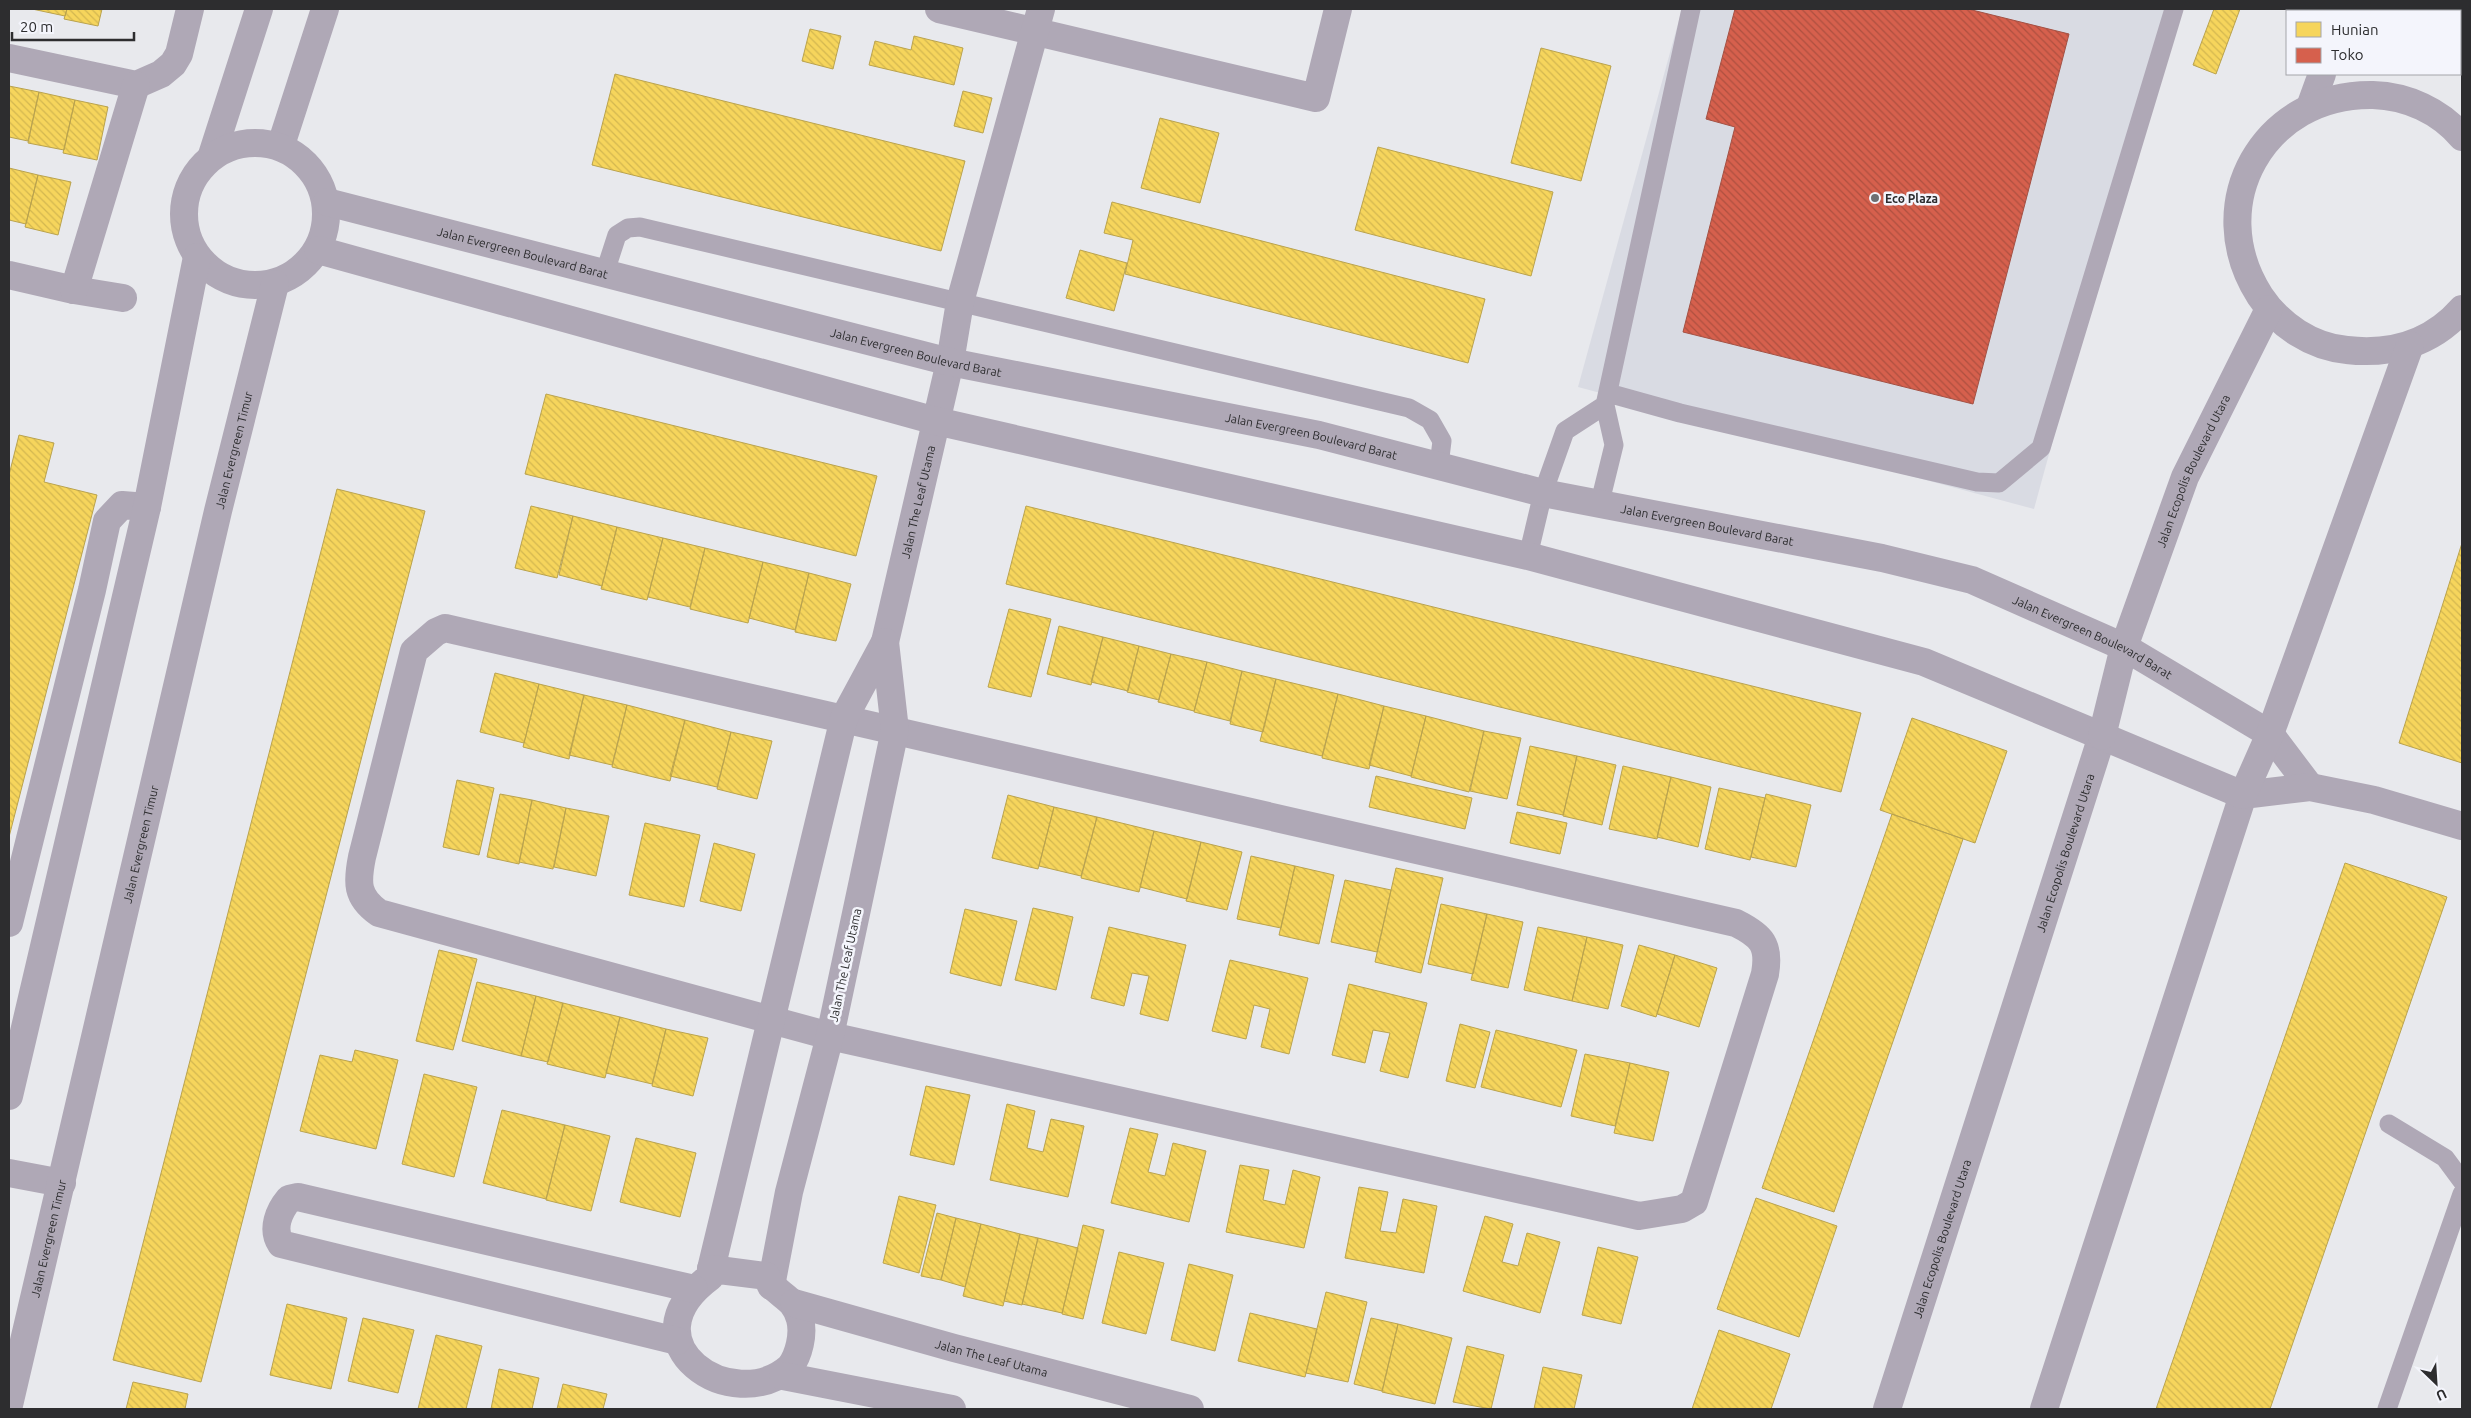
<svg xmlns="http://www.w3.org/2000/svg" width="2471" height="1418" font-family="Ubuntu,sans-serif">
	<style>
		.built { fill: #d9dbe3 }
		.homes { fill: url(#homes-back-hatch); stroke: #baa34e }
		.shops { fill: url(#shops-back-hatch); stroke: #a35144 }
		.lines { fill: none; stroke-linecap: round; stroke-linejoin: round }
		.service { stroke: #afa8b6; stroke-width: 19 }
		.minor { stroke: #afa8b6; stroke-width: 28 }
		.tertiary { stroke: #afa8b6; stroke-width: 28 }
		.poi-dot { fill: #6e6f72; stroke: #f4f5fc; stroke-width: 2 }
		.labels { text-anchor: middle; dominant-baseline: central; stroke-width: 5; stroke-linejoin: round; paint-order: stroke }
		.poi-label { font-size: 12px; font-weight: bold; fill: #2d2d2f; stroke: #f4f5fc; text-anchor: start }
		.street-label { font-size: 12px; fill: #2d2d2f; stroke: #f4f5fc }
	</style>
	<defs>
		<pattern id="homes-back-hatch" width="6" height="6" patternUnits="userSpaceOnUse" patternTransform="scale(1.25)"><rect width="6" height="6" fill="#f6d55c"/><path d="M-1 5l2 2M0 0l6 6M5-1l2 2" fill="none" stroke="#d3b750"/></pattern>
		<pattern id="shops-back-hatch" width="6" height="6" patternUnits="userSpaceOnUse" patternTransform="scale(1.25)"><rect width="6" height="6" fill="#d6604d"/><path d="M-1 5l2 2M0 0l6 6M5-1l2 2" fill="none" stroke="#ae5040"/></pattern>
	</defs>
	<rect width="100%" height="100%" fill="#e8e9ed"/>
	<path class="built" d="M1682 9H2171L2034 509 1578 387Z"/>
	<path class="homes" d="M32 9H67L65 16Z
		M67 9H102L98 26 64 19Z
		M2214 9H2240L2216 74 2193 65Z
		M810 29 841 36 833 69 802 61Z
		M914 36 963 48 954 85 869 65 875 41 911 50Z
		M1541 48 1611 66 1581 181 1511 163Z
		M615 74 965 161 941 251 592 165Z
		M9 86 39 92 28 141 9 137Z
		M963 91 992 98 983 133 954 126Z
		M39 92 75 100 64 150 28 143Z
		M75 100 108 107 97 160 63 153Z
		M1160 118 1219 133 1200 203 1141 188Z
		M1378 147 1553 192 1531 276 1355 230Z
		M9 168 38 175 26 224 9 220Z
		M38 175 71 182 58 235 25 227Z
		M1112 202 1485 299 1468 363 1125 274 1133 240 1104 233Z
		M1080 250 1127 263 1114 311 1066 298Z
		M546 394 877 476 856 556 525 474Z
		M19 435 54 443 44 482 97 495 9 837V475Z
		M337 489 425 511 201 1382 113 1360Z
		M531 506 573 516 557 578 515 568Z
		M1026 506 1861 713 1841 792 1006 584Z
		M573 516 617 527 602 586 559 575Z
		M617 527 663 538 647 600 601 589Z
		M663 538 705 548 690 607 648 597Z
		M2462 543V763L2399 743Z
		M705 548 763 562 748 623 690 609Z
		M763 562 809 573 795 630 749 618Z
		M809 573 851 584 836 641 795 632Z
		M1009 609 1051 619 1031 697 988 687Z
		M1059 626 1103 637 1091 685 1047 674Z
		M1103 637 1139 646 1128 691 1091 682Z
		M1139 646 1171 654 1159 700 1127 692Z
		M1171 654 1207 662 1194 711 1158 702Z
		M1207 662 1242 671 1230 721 1194 712Z
		M1242 671 1276 679 1263 732 1230 724Z
		M495 673 539 684 524 743 480 732Z
		M1276 679 1338 694 1322 756 1260 741Z
		M539 684 584 695 569 759 523 747Z
		M1338 694 1384 706 1369 769 1322 758Z
		M584 695 627 705 612 765 569 755Z
		M627 705 685 720 670 781 612 767Z
		M1384 706 1426 716 1411 776 1369 765Z
		M1426 716 1484 731 1469 792 1411 777Z
		M1912 718 2007 751 1975 843 1880 810Z
		M685 720 731 732 717 787 670 776Z
		M1484 731 1521 738 1507 799 1470 791Z
		M731 732 772 741 757 799 717 789Z
		M1530 746 1577 756 1563 815 1517 805Z
		M1577 756 1616 765 1602 825 1563 816Z
		M1623 766 1671 777 1657 839 1609 829Z
		M1376 776 1472 798 1465 829 1369 807Z
		M1671 777 1711 787 1698 847 1657 837Z
		M457 780 494 788 479 855 443 847Z
		M1719 788 1765 798 1750 860 1705 849Z
		M500 794 532 800 519 864 487 857Z
		M1766 794 1811 805 1796 867 1751 857Z
		M1008 795 1054 807 1038 869 992 858Z
		M532 800 566 808 553 869 519 862Z
		M1054 807 1097 817 1081 876 1039 866Z
		M566 808 609 816 596 876 554 867Z
		M1517 812 1567 823 1560 854 1510 843Z
		M1892 814 1963 839 1834 1212 1762 1188Z
		M1097 817 1154 831 1139 892 1081 878Z
		M645 823 700 835 684 907 629 895Z
		M1154 831 1201 842 1187 899 1140 887Z
		M1201 842 1242 852 1227 910 1186 901Z
		M714 843 755 854 741 911 700 901Z
		M1251 856 1295 866 1281 928 1237 919Z
		M2345 863 2447 897 2270 1409H2156Z
		M1295 866 1334 875 1319 944 1279 935Z
		M1396 868 1443 878 1421 973 1375 962Z
		M1345 880 1391 890 1377 952 1331 942Z
		M1441 904 1487 914 1473 974 1428 964Z
		M1033 908 1073 917 1056 990 1015 980Z
		M965 909 1017 921 1001 986 950 973Z
		M1487 914 1523 922 1508 988 1471 980Z
		M1109 927 1186 945 1168 1021 1140 1014 1149 976 1132 973 1124 1006 1091 998Z
		M1538 927 1587 937 1572 1001 1524 990Z
		M1587 937 1623 945 1608 1009 1572 1001Z
		M1639 945 1675 955 1656 1017 1621 1006Z
		M439 950 477 959 453 1050 416 1041Z
		M1675 955 1717 968 1699 1027 1657 1014Z
		M1230 960 1308 978 1289 1054 1261 1047 1270 1009 1254 1005 1246 1039 1212 1031Z
		M477 982 536 996 521 1056 462 1041Z
		M1349 984 1427 1003 1408 1078 1380 1071 1390 1033 1373 1030 1365 1063 1332 1055Z
		M536 996 563 1003 548 1062 521 1056Z
		M563 1003 620 1017 605 1078 547 1064Z
		M620 1017 666 1029 652 1084 606 1073Z
		M1460 1024 1490 1032 1475 1088 1446 1081Z
		M666 1029 708 1038 693 1096 652 1086Z
		M1496 1030 1577 1050 1561 1107 1481 1087Z
		M355 1050 398 1060 376 1149 300 1131 320 1055 352 1062Z
		M1585 1054 1630 1063 1615 1126 1571 1116Z
		M1630 1063 1669 1072 1653 1141 1614 1133Z
		M424 1074 477 1087 454 1177 402 1164Z
		M926 1086 970 1095 954 1165 910 1155Z
		M1007 1104 1035 1111 1027 1148 1043 1152 1051 1119 1084 1126 1068 1197 990 1180Z
		M502 1110 565 1125 546 1199 483 1183Z
		M565 1125 610 1136 591 1211 546 1200Z
		M1130 1128 1158 1134 1148 1172 1165 1176 1173 1143 1206 1151 1189 1222 1111 1203Z
		M636 1138 696 1153 680 1217 620 1202Z
		M1240 1165 1269 1170 1263 1200 1285 1205 1293 1170 1320 1177 1304 1248 1226 1232Z
		M1359 1187 1388 1192 1380 1231 1396 1233 1403 1199 1437 1206 1424 1273 1345 1258Z
		M899 1196 936 1205 919 1273 883 1263Z
		M1756 1198 1837 1226 1799 1337 1717 1309Z
		M937 1213 956 1218 941 1280 921 1276Z
		M1485 1216 1513 1224 1502 1262 1518 1266 1527 1233 1560 1242 1540 1313 1463 1291Z
		M956 1218 981 1224 965 1287 941 1280Z
		M981 1224 1020 1234 1003 1306 963 1296Z
		M1083 1225 1104 1230 1083 1319 1062 1314Z
		M1020 1234 1038 1238 1022 1305 1004 1301Z
		M1038 1238 1078 1248 1062 1313 1022 1304Z
		M1598 1247 1638 1257 1621 1324 1582 1315Z
		M1119 1252 1164 1263 1146 1334 1102 1323Z
		M1189 1264 1233 1275 1215 1351 1171 1340Z
		M1326 1292 1367 1302 1348 1382 1306 1373Z
		M287 1304 347 1318 331 1389 270 1375Z
		M1250 1313 1317 1329 1305 1377 1238 1361Z
		M363 1318 414 1330 398 1393 348 1381Z
		M1371 1318 1398 1324 1382 1391 1354 1384Z
		M1398 1324 1452 1338 1435 1404 1382 1392Z
		M1719 1330 1790 1354 1771 1409H1692Z
		M436 1335 482 1346 466 1409H418Z
		M1467 1346 1504 1355 1491 1409 1453 1402Z
		M1543 1367 1582 1375 1574 1409H1534Z
		M499 1369 539 1378 532 1409H491Z
		M133 1382 188 1394 185 1409H126Z
		M563 1384 607 1394 603 1409H557Z"/>
	<path class="shops" d="M1735 9H1968L2069 34 1973 404 1683 332 1735 127 1706 119Z"/>
	<g class="lines">
		<path class="service" d="M605 272 617 235 628 228 640 227 1409 408 1430 420 1442 441 1439 465
			M1608 393 1680 413 1977 482 1999 483 2041 448 2174 9
			M1600 502 1614 445 1605 405 1691 9
			M1528 556 1543 493 1565 431 1605 405
			M2389 1124 2445 1158 2462 1181
			M2387 1409 2462 1194"/>
		<g class="minor">
			<path d="M939 9 1316 98 1338 9"/>
			<path d="M9 58 136 85 161 74 173 64 179 54 190 9"/>
			<path d="M281 145 325 9"/>
			<path d="M212 155 259 9"/>
			<path d="M9 275 74 290 123 298"/>
			<path d="M74 290 136 85"/>
			<path d="M445 628 1736 923C1762 936 1770 945 1765 974L1694 1202 1682 1209 1639 1216 830 1036 379 913C356 897 357 882 362 857L414 651 436 632Z"/>
			<path id="s1" d="M885 642 950 362 960 302 1041 9"/>
			<path d="M2270 734 2310 787"/>
			<path d="M9 923 92 590 107 521 122 505 147 507"/>
			<path d="M9 1173 62 1183"/>
			<path d="M711 1269 844 718 885 642 895 730 830 1036 789 1192 771 1286"/>
			<path d="M711 1269 766 1276C776 1297 793 1294 800 1319 804 1334 799 1355 790 1367 733 1418 621 1343 710 1277Z"/>
			<path id="s2" d="M794 1303 954 1348 1190 1409"/>
			<path d="M677 1341 281 1244C271 1229 279 1211 289 1199L298 1197 694 1289"/>
			<path d="M783 1376 952 1409"/>
			<path id="s3" d="M1887 1409 2102 736"/>
			<path d="M2044 1409 2243 795 2310 787 2374 800 2462 826"/>
		</g>
		<g class="tertiary">
			<path d="M2343 11 2344 9"/>
			<path d="M2310 107 2322 74"/>
			<path d="M2462 137C2440 111 2407 96 2373 95 2264 93 2201 204 2260 296 2279 325 2312 347 2347 350 2391 355 2432 343 2462 309"/>
			<circle cx="255" cy="214" r="71"/>
			<path id="s4" d="M327 202 950 362 1319 435 1543 493 1882 558 1972 580 2124 647 2270 734"/>
			<path d="M318 250 936 421 1528 556 1924 662 2243 795 2270 734 2410 345"/>
			<path id="s5" d="M2102 736 2124 647 2185 477 2269 309"/>
			<path d="M9 1096 147 507 197 257"/>
			<path id="s6" d="M9 1405 218 511 275 284"/>
		</g>
	</g>
	<circle class="poi-dot" cx="1875" cy="198" r="5"/>
	<g class="labels">
		<g class="poi-label">
			<text x="1885" y="198">Eco Plaza</text>
		</g>
		<g class="street-label">
			<text stroke="none"><textPath href="#s4" startOffset="202">Jalan Evergreen Boulevard Barat</textPath></text>
			<text stroke="none"><textPath href="#s4" startOffset="608">Jalan Evergreen Boulevard Barat</textPath></text>
			<text stroke="none"><textPath href="#s4" startOffset="1012">Jalan Evergreen Boulevard Barat</textPath></text>
			<text stroke="none"><textPath href="#s6" startOffset="981">Jalan Evergreen Timur</textPath></text>
			<text stroke="none"><textPath href="#s5" startOffset="281">Jalan Ecopolis Boulevard Utara</textPath></text>
			<text stroke="none"><textPath href="#s1" startOffset="144">Jalan The Leaf Utama</textPath></text>
			<text stroke="none"><textPath href="#s4" startOffset="1418">Jalan Evergreen Boulevard Barat</textPath></text>
			<text stroke="none"><textPath href="#s4" startOffset="1822">Jalan Evergreen Boulevard Barat</textPath></text>
			<text stroke="none"><textPath href="#s6" startOffset="576">Jalan Evergreen Timur</textPath></text>
			<text stroke="none"><textPath href="#s3" startOffset="584">Jalan Ecopolis Boulevard Utara</textPath></text>
			<text transform="translate(845 965) rotate(-78)">Jalan The Leaf Utama</text>
			<text stroke="none"><textPath href="#s6" startOffset="171">Jalan Evergreen Timur</textPath></text>
			<text stroke="none"><textPath href="#s3" startOffset="179">Jalan Ecopolis Boulevard Utara</textPath></text>
			<text stroke="none"><textPath href="#s2" startOffset="205">Jalan The Leaf Utama</textPath></text>
		</g>
	</g>
	<rect width="2471" height="1418" fill="none" stroke="#2d2d2f" stroke-width="20"/>
	<rect x="2286" y="10" width="175" height="65" fill="#f4f5fc" stroke="#a4a5aa"/>
	<rect x="2296" y="22" width="25" height="15" fill="#f6d55c" stroke="#a4a5aa"/>
	<text x="2331" y="35" font-size="15" fill="#2d2d2f">Hunian</text>
	<rect x="2296" y="48" width="25" height="15" fill="#d6604d" stroke="#a4a5aa"/>
	<text x="2331" y="60" font-size="15" fill="#2d2d2f">Toko</text>
	<g transform="translate(2436 1383) rotate(155)" stroke="#f4f5fc" stroke-width="4" paint-order="stroke">
	<path d="M0-4L9 19L0 12L-9 19Z" fill="#2d2d2f"/>
	<text y="-8" font-size="14" font-weight="bold" text-anchor="middle" fill="#2d2d2f">U</text>
	</g>
	<path d="M12 32v8h122v-8" fill="none" stroke="#2d2d2f" stroke-width="2.5"/>
	<text x="20" y="32" font-size="15" fill="#2d2d2f" stroke="#f4f5fc" stroke-width="4" paint-order="stroke">20 m</text>
</svg>
